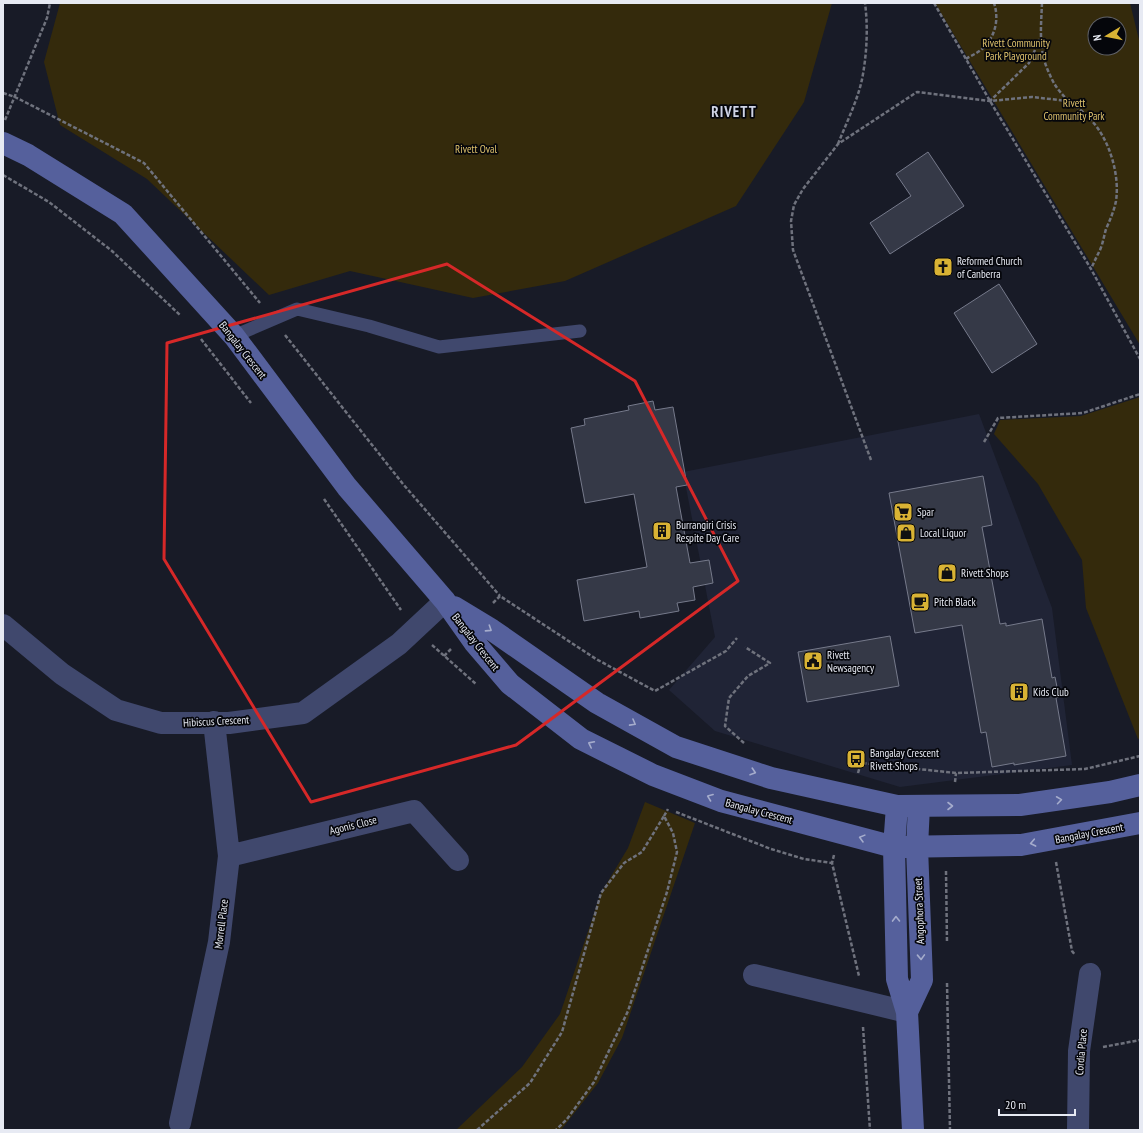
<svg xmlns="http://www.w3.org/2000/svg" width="1143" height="1133" font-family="'PT Sans Narrow',sans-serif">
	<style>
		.built { fill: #202436 }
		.green { fill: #342a0c; fill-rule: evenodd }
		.building { fill: #353947; stroke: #767a8b }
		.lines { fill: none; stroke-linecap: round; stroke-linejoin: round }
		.path { stroke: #6f727d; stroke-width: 2.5; stroke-dasharray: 4 2; stroke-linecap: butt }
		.lane { stroke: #40486d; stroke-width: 13 }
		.street { stroke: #40486d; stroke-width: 22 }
		.secondary { stroke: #55609c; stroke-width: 22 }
		.oneway { stroke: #a5accc }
		.marked { fill: none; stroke: #d62828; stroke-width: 3; stroke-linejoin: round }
		.labels { text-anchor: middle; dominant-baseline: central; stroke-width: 3.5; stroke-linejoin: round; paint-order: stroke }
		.park-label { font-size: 11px; fill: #dfc26c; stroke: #05060b }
		.poi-label { font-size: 11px; fill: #e7eaf3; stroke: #05060b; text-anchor: start }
		.street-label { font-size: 11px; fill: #e7eaf3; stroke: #05060b }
		.district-label { font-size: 15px; font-weight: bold; letter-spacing: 1px; fill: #ced2e4; stroke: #05060b }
	</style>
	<rect width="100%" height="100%" fill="#181b27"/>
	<path class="built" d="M979 414 1052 608 1072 765 900 787 715 731 669 690 715 637 683 472Z"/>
	<path class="green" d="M60 3H832L804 102 736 206 565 281 473 298 350 271 269 295 147 179 60 125 44 62Z
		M935 3H1130L1140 44V345ZM1095 24H1119V48H1095Z
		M1140 397V738L1138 739 1086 608 1082 560 1038 484 994 434 1000 420 1081 416Z
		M645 802 695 823 622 1038 598 1083 561 1130H456L522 1067 560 1014 601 893 628 848Z"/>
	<path class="building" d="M928 152 964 206 890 254 870 223 911 196 896 174Z
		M999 284 1037 344 992 373 954 313Z
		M653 401 655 410 673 407 687 485 676 487 690 563 709 560 713 583 693 587 695 600 677 603 679 611 640 618 639 611 584 621 577 580 647 567 634 494 585 503 571 428 585 425 584 419 629 410 628 406Z
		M983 476 992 525 982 527 1000 624 1006 623V626L1042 619 1052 678 1055 677 1059 697 1056 698 1066 756 1014 765V763L992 767 986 732 981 733 962 625 915 633 889 493Z
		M890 636 899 686 807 702 798 652Z"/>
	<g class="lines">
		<path class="path" d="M934 3 990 101 1091 269 1140 359
			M1042 3C1041 28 1038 51 1050 75 1054 85 1061 94 1069 101 1076 107 1084 112 1090 119 1109 138 1120 174 1116 201 1114 211 1110 220 1106 229 1104 236 1103 243 1100 250 1097 256 1094 262 1091 269
			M1040 39 1029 63 990 101 1032 97 1068 101
			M966 59C972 55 980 52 984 47 996 35 999 18 994 3
			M3 93 15 97 144 163 260 303
			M5 120 47 18 50 3
			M838 144C847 121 859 98 863 74 867 51 868 26 865 3
			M3 175 49 202 112 251 181 316
			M285 335 403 484 500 596
			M201 339 251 403
			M984 442 998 418 1083 413 1140 394
			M871 460 793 250 791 221 794 205 803 189 838 144 917 92 990 101
			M324 499 401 610
			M493 603 500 596 596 659 655 691 726 651 737 638
			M432 645 476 684
			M444 656 451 649
			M744 743 725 726 729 698 748 676 770 663 745 647
			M858 773 861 763 956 773 1085 769 1140 756
			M955 782 956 773
			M676 812 771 849 804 859 832 863
			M664 816 668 809
			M834 855 832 863 859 976
			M1056 862 1072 951 1075 955
			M946 871 947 942
			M947 983 950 1130
			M863 1027 870 1130
			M1103 1047 1140 1040
			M477 1130 530 1083 562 1032 601 893 624 863 642 852 664 816 673 833 677 852 667 892 628 1011 594 1082 567 1119 556 1130"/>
		<path class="lane" d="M234 336 297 309 369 326 439 347 580 331"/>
		<path class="street" d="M3 625 62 674 116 710 161 723H229L303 713 399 644 445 601
			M229 856 414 811 458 860
			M754 975 907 1012
			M180 1123 219 942 229 856 214 722
			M1078 1130 1079 1051 1090 974"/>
		<path class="secondary" d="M3 143 28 155 123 214 234 336 347 487 445 601 474 642 510 684 581 739 653 775 721 801 894 847 1021 845 1140 823
			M454 607 492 630 597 703 676 747 771 778 897 806 1020 805 1110 792 1140 785
			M897 806 894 847 897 979 907 1012 913 1130
			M907 1012 922 980 917 847 919 806"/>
	</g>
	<defs><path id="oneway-chevron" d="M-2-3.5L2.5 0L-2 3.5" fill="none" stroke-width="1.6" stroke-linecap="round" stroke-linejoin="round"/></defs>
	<g class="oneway">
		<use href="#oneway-chevron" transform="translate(489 629) rotate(33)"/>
		<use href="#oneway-chevron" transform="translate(633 723) rotate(29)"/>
		<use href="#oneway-chevron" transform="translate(591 744) rotate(-153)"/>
		<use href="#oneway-chevron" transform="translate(753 772) rotate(18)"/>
		<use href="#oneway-chevron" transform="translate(710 797) rotate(-159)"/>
		<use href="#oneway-chevron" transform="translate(1059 800) rotate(-8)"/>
		<use href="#oneway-chevron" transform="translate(950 806)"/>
		<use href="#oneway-chevron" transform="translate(862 838) rotate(-165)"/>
		<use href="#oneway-chevron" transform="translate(1033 843) rotate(169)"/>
		<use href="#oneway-chevron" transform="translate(896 919) rotate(-91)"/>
		<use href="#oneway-chevron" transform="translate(921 957) rotate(88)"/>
	</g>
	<path class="marked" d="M447 264 635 381 738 581 516 745 311 802 164 559 167 343Z"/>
	<defs>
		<symbol id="church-square" viewBox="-11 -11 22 22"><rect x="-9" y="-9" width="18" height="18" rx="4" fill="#d9b334" stroke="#05060b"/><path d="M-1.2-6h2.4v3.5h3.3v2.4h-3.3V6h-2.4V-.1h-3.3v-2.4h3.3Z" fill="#111"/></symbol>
		<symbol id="supermarket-square" viewBox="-11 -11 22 22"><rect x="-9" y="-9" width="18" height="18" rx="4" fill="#d9b334" stroke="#05060b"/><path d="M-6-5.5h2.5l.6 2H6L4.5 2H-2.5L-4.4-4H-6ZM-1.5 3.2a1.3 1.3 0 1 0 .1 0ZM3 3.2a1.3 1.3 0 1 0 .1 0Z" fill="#111"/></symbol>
		<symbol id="building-square" viewBox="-11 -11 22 22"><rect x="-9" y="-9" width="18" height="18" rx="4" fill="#d9b334" stroke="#05060b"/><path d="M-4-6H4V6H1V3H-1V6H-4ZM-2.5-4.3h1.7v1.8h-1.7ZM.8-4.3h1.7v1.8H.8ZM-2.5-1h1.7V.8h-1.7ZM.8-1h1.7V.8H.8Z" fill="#111"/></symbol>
		<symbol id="shop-square" viewBox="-11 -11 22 22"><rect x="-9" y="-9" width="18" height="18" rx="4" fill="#d9b334" stroke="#05060b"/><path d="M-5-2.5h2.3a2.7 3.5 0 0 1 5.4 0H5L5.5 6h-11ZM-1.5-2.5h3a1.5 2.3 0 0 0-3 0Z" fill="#111"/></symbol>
		<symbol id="cafe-square" viewBox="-11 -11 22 22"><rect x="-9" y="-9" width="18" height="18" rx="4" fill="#d9b334" stroke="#05060b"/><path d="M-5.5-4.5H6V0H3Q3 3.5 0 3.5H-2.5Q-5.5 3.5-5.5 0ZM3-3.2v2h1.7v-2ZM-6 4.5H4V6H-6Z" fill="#111"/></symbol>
		<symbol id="civic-square" viewBox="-11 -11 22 22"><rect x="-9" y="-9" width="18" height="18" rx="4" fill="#d9b334" stroke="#05060b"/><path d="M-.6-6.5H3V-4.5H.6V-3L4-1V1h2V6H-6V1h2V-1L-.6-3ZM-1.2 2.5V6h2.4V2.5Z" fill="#111"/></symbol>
		<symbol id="bus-square" viewBox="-11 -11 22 22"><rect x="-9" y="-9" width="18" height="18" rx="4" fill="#d9b334" stroke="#05060b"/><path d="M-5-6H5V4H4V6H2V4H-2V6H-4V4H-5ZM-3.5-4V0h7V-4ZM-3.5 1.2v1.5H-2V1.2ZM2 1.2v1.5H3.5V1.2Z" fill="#111"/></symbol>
	</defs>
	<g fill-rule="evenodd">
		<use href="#church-square" x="932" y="256" width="22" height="22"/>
		<use href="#supermarket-square" x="892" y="501" width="22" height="22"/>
		<use href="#building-square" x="651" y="520" width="22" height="22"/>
		<use href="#shop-square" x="895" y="522" width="22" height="22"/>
		<use href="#shop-square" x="936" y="562" width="22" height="22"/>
		<use href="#cafe-square" x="909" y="591" width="22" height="22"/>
		<use href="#civic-square" x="802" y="650" width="22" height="22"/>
		<use href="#building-square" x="1008" y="681" width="22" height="22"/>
		<use href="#bus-square" x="845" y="748" width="22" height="22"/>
	</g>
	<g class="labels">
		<g class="park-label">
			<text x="1016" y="43">Rivett Community<tspan x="1016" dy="13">Park Playground</tspan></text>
			<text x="1074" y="103">Rivett<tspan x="1074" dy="13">Community Park</tspan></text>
			<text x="476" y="149">Rivett Oval</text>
		</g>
		<g class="poi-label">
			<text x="957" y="261">Reformed Church<tspan x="957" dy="13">of Canberra</tspan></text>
			<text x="917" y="512">Spar</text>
			<text x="676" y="525">Burrangiri Crisis<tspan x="676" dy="13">Respite Day Care</tspan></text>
			<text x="920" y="533">Local Liquor</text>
			<text x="961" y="573">Rivett Shops</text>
			<text x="934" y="602">Pitch Black</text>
			<text x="827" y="655">Rivett<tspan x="827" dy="13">Newsagency</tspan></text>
			<text x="1033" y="692">Kids Club</text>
			<text x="870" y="753">Bangalay Crescent<tspan x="870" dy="13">Rivett Shops</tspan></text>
		</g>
		<g class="street-label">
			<text transform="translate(243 350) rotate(52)">Bangalay Crescent</text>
			<text transform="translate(476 642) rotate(52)">Bangalay Crescent</text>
			<text transform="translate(216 721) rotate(-3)">Hibiscus Crescent</text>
			<text transform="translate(759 811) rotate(15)">Bangalay Crescent</text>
			<text transform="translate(353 825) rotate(-14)">Agonis Close</text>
			<text transform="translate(1089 833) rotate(-11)">Bangalay Crescent</text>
			<text transform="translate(919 911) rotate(-92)">Angophora Street</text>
			<text transform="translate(221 924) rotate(-83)">Morrell Place</text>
			<text transform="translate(1081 1052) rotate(-85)">Cordia Place</text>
		</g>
		<g class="district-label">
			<text x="734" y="111">RIVETT</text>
		</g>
	</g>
	<rect width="1143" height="1133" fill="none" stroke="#e7eaf3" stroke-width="8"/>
	<g transform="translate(1107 36) rotate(260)"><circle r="19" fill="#05060b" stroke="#5f6168"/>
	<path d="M0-3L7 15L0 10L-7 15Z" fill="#d9b334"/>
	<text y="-6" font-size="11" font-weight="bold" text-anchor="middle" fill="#e7eaf3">N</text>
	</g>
	<path d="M999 1109v6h76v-6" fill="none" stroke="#e7eaf3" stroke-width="2"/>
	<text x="1005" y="1109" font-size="12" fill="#e7eaf3" stroke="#05060b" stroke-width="3" paint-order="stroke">20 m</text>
</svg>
